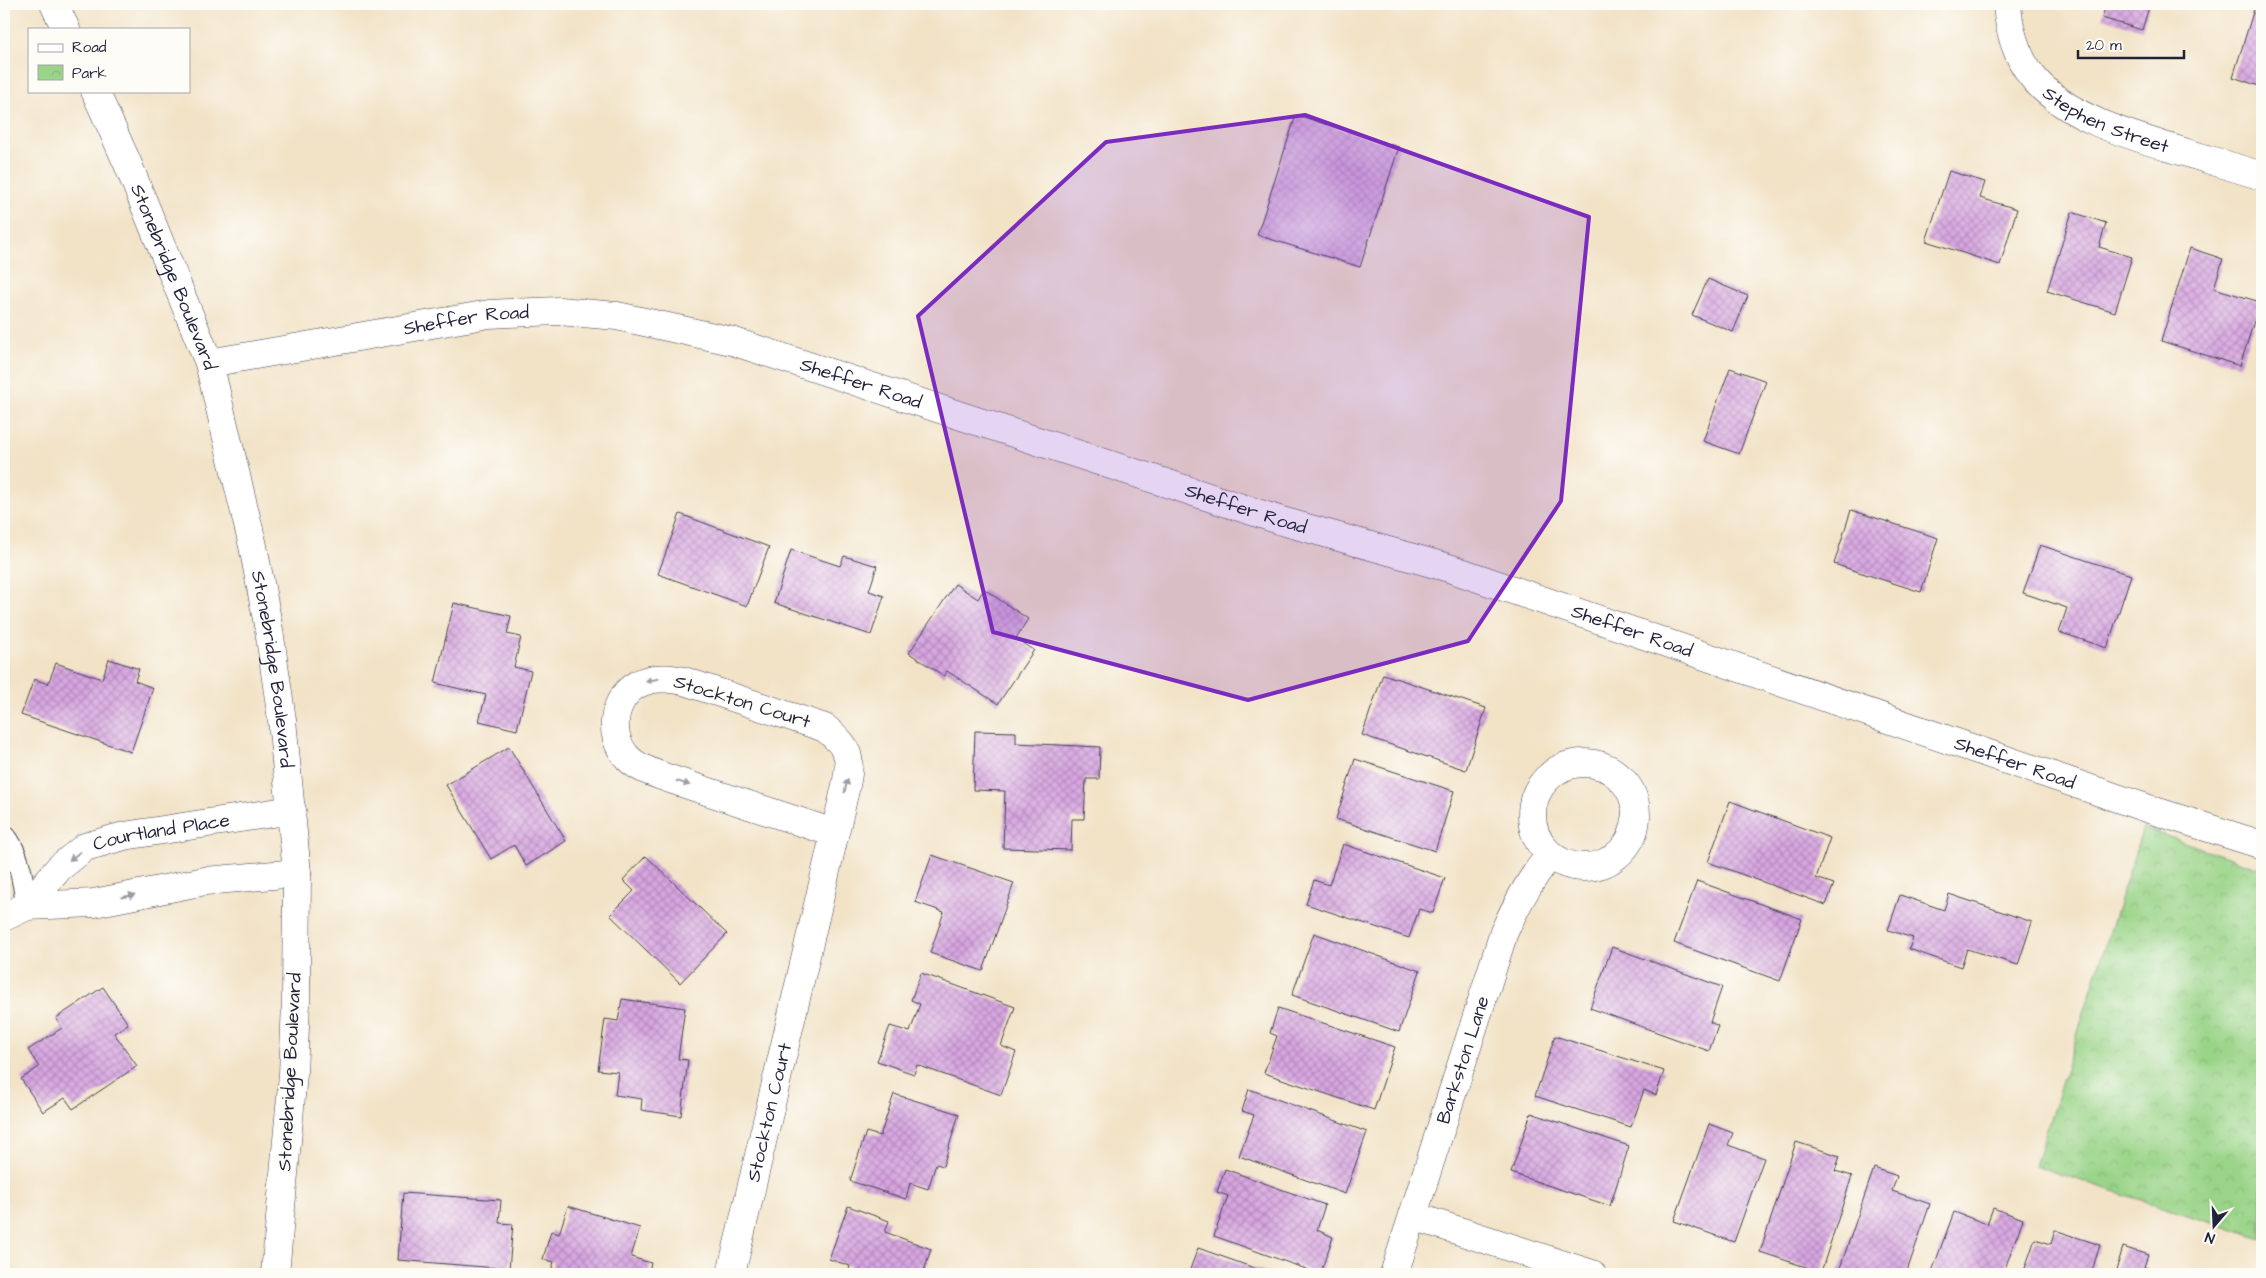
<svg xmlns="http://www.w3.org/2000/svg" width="2266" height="1278" font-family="'Architects Daughter',sans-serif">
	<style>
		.park { fill: url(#park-crowns); stroke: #5e7b62 }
		.building { fill: url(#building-cross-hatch) }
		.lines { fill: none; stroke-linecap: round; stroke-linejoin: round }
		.service-casing { stroke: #413f50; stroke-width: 23 }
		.minor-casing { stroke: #413f50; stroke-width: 29 }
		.service { stroke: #fff; stroke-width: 21 }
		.minor { stroke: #fff; stroke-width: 28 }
		.oneway { fill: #9c9ca7 }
		.marked { fill: #7b2cbf; fill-opacity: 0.2; stroke: #7b2cbf; stroke-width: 4; stroke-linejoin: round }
		.labels { text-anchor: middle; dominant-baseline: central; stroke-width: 4; stroke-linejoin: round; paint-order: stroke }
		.street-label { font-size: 19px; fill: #22223b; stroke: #fdfcf7 }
	</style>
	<defs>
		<pattern id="park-crowns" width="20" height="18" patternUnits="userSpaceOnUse" patternTransform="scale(1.25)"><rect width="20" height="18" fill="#9ad488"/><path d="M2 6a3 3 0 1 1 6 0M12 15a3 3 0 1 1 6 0" fill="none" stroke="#84b676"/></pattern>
		<pattern id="building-cross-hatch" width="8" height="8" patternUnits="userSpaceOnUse" patternTransform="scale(1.25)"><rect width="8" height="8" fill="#d8a6e1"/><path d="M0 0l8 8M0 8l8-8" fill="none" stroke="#af87b8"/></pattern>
	</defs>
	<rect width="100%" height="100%" fill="#fdfcf7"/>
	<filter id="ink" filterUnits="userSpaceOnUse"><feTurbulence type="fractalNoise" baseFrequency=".02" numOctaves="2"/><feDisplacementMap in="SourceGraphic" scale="10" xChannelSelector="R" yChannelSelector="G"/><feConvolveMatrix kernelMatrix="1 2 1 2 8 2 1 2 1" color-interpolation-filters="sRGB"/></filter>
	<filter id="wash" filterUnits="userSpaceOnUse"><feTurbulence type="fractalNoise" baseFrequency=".0096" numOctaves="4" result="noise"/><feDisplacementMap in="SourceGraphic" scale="20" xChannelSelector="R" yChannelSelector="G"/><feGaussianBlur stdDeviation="1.12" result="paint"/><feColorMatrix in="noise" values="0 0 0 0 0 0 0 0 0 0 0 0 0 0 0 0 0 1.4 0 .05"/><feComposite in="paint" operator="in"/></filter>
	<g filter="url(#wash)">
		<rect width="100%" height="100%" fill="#f2e3c7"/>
		<path class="park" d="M2143 828 2262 869V1239L2035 1166Z"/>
		<g id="blocks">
			<path class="building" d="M2106 4H2150L2142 30 2102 18Z
				M2255 6 2262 9V87L2233 77Z
				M1296 115 1399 147 1360 267 1257 235Z
				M1949 171 1985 182 1980 198 2017 209 2000 265 1926 241Z
				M2072 212 2106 223 2099 247 2132 257 2115 312 2047 291Z
				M2190 248 2223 259 2214 288 2260 302 2240 366 2161 341Z
				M1708 279 1748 296 1733 332 1692 315Z
				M1730 368 1766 381 1739 454 1703 441Z
				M1851 510 1938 538 1921 592 1834 564Z
				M680 514 769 547 747 606 658 574Z
				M2040 545 2131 575 2107 648 2059 632 2067 608 2023 593Z
				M791 550 840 566 844 556 877 566 869 591 884 596 871 635 774 603Z
				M955 584 978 599 984 589 1028 619 1016 638 1034 650 998 704 947 671 944 676 909 653Z
				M454 603 511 616 507 634 521 637 514 667 531 671 517 730 479 721 486 695 435 683Z
				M109 659 139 669 135 681 153 688 131 752 21 715 34 679 48 684 56 663 102 679Z
				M1383 674 1486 708 1466 770 1362 735Z
				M975 731 1016 732V743L1100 747 1099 779H1086L1084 819H1072L1071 850 1003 848 1005 791 973 790Z
				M509 747 566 841 526 866 514 845 491 859 446 785Z
				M1355 759 1454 791 1435 851 1336 819Z
				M1730 801 1830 838 1816 878 1834 884 1826 905 1708 862Z
				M1343 844 1445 878 1433 913 1419 909 1409 938 1306 904 1314 880 1329 885Z
				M932 855 1014 883 983 971 930 953 944 912 915 902Z
				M646 856 727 934 680 983 610 915 634 891 623 880Z
				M1697 881 1802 919 1780 981 1674 943Z
				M1949 894 2032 922 2018 965 1967 949 1961 967 1909 949 1913 938 1888 930 1900 895 1944 910Z
				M1314 933 1420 971 1399 1032 1292 995Z
				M1612 947 1722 987 1710 1022 1718 1026 1709 1051 1590 1008Z
				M921 973 1015 1007 1001 1046 1016 1052 1001 1095 917 1065 914 1074 877 1061 890 1026 910 1032 920 1004 911 1000Z
				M103 987 128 1024 114 1033 137 1066 73 1109 65 1098 43 1112 21 1079 39 1067 28 1050 62 1028 56 1018Z
				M622 999 685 1008 678 1059 688 1060 681 1116 641 1110 642 1099 615 1095 618 1072 598 1070 605 1019 618 1021Z
				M1278 1008 1395 1047 1374 1110 1264 1073 1277 1036 1270 1033Z
				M1555 1036 1664 1071 1656 1095 1644 1090 1631 1127 1535 1096Z
				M1249 1089 1367 1132 1345 1194 1239 1156 1254 1115 1242 1111Z
				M894 1094 959 1114 943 1166 936 1164 928 1189 910 1183 906 1199 850 1181 866 1132 880 1136Z
				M1531 1113 1629 1146 1610 1206 1511 1173Z
				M1709 1124 1733 1133 1728 1145 1764 1158 1734 1242 1674 1221Z
				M1796 1142 1840 1156 1835 1171 1852 1176 1821 1272 1760 1252Z
				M1874 1168 1897 1176 1892 1191 1930 1204 1906 1274H1838Z
				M1225 1169 1325 1205 1317 1230 1333 1237 1320 1274 1214 1236 1228 1196 1217 1192Z
				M403 1193 501 1200 499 1223 513 1224 509 1269 398 1260Z
				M568 1206 640 1228 631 1257 651 1263 648 1274H550L554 1262 543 1259 551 1231 559 1234Z
				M848 1206 889 1221 885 1232 931 1249 923 1274H848L850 1266 829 1259Z
				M1993 1208 2023 1219 2003 1274H1931L1954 1212 1987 1224Z
				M2055 1230 2100 1245 2091 1274H2023L2035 1239 2051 1244Z
				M2123 1247 2148 1255 2144 1267 2165 1274H2115Z
				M1198 1248 1271 1274H1195L1189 1272Z"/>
		</g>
	</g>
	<g filter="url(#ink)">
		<use href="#blocks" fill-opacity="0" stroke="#413f50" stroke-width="1"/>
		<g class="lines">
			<defs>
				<path id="service" d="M4 835C20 853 23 883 27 906"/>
				<g id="minor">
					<path d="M54 4 66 29"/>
					<path id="s1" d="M2007 4C2009 35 2020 68 2044 89 2079 121 2127 134 2171 148 2201 157 2232 167 2262 176"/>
					<path id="s2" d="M95 91 127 162 209 363 253 546 269 630 282 720 297 873 296 1003 293 1074 275 1274"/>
					<path id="s3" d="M209 363 489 314 509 313 559 311 617 316 732 341 1282 521 1449 568 2149 809 2262 845"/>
					<circle cx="1584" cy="815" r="52"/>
					<path id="s4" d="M27 906 59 868 85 847 124 836 292 810"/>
					<path d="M4 917 27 906 94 903 205 881 297 873"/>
					<path d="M1413 1216 1592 1274"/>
					<path id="s5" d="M731 1274 845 790C852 758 851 749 825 728L684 681C672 679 661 677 649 680 613 688 604 735 629 759 639 769 654 773 667 778L834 833"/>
					<path id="s6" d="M1394 1274 1504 932C1517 903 1530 879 1550 855"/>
				</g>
			</defs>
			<use href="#service" class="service-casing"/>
			<use href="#minor" class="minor-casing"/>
			<use href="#service" class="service"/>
			<use href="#minor" class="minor"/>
		</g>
		<defs><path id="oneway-solid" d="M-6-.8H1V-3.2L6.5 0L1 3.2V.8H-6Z" transform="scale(1.25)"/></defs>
		<g class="oneway">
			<use href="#oneway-solid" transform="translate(652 680) rotate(168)"/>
			<use href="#oneway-solid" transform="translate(683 783) rotate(18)"/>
			<use href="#oneway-solid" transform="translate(846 786) rotate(-77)"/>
			<use href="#oneway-solid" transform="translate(75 856) rotate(142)"/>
			<use href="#oneway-solid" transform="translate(128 896) rotate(-12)"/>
		</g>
	</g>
	<path class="marked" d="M1305 115 1589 217 1561 501 1468 641 1248 700 993 632 918 316 1106 142Z"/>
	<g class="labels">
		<g class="street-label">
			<text stroke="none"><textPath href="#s1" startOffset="165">Stephen Street</textPath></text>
			<text stroke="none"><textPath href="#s2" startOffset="202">Stonebridge Boulevard</textPath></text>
			<text stroke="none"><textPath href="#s3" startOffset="261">Sheffer Road</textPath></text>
			<text stroke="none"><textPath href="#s3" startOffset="666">Sheffer Road</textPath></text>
			<text stroke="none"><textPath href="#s3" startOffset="1071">Sheffer Road</textPath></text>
			<text stroke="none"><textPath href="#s3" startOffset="1476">Sheffer Road</textPath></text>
			<text stroke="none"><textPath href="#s2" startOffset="608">Stonebridge Boulevard</textPath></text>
			<text transform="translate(742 702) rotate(17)">Stockton Court</text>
			<text stroke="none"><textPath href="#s3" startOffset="1881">Sheffer Road</textPath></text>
			<text stroke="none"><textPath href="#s4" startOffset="161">Courtland Place</textPath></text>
			<text stroke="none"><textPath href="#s6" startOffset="225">Barkston Lane</textPath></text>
			<text transform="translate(290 1072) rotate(-87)">Stonebridge Boulevard</text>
			<text stroke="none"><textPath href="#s5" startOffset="166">Stockton Court</textPath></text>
		</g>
	</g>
	<rect width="2266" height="1278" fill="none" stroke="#fdfcf7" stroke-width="20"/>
	<rect x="28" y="28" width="162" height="65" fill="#fdfcf7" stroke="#a5a5ac"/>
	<rect x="38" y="44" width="25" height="8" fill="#ffffff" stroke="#a5a5ac"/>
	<text x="72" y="52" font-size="15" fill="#22223b">Road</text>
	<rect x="38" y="65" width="25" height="15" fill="url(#park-crowns)" stroke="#a5a5ac"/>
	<text x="72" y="78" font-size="15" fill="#22223b">Park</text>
	<g transform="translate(2214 1226) rotate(199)" stroke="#fdfcf7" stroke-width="4" paint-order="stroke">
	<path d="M0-4L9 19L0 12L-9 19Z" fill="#22223b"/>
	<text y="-8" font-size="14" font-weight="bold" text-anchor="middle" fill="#22223b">N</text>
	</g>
	<path d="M2078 50v8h106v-8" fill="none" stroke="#22223b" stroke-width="2.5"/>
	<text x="2086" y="50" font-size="15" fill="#22223b" stroke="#fdfcf7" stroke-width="4" paint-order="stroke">20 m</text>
</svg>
